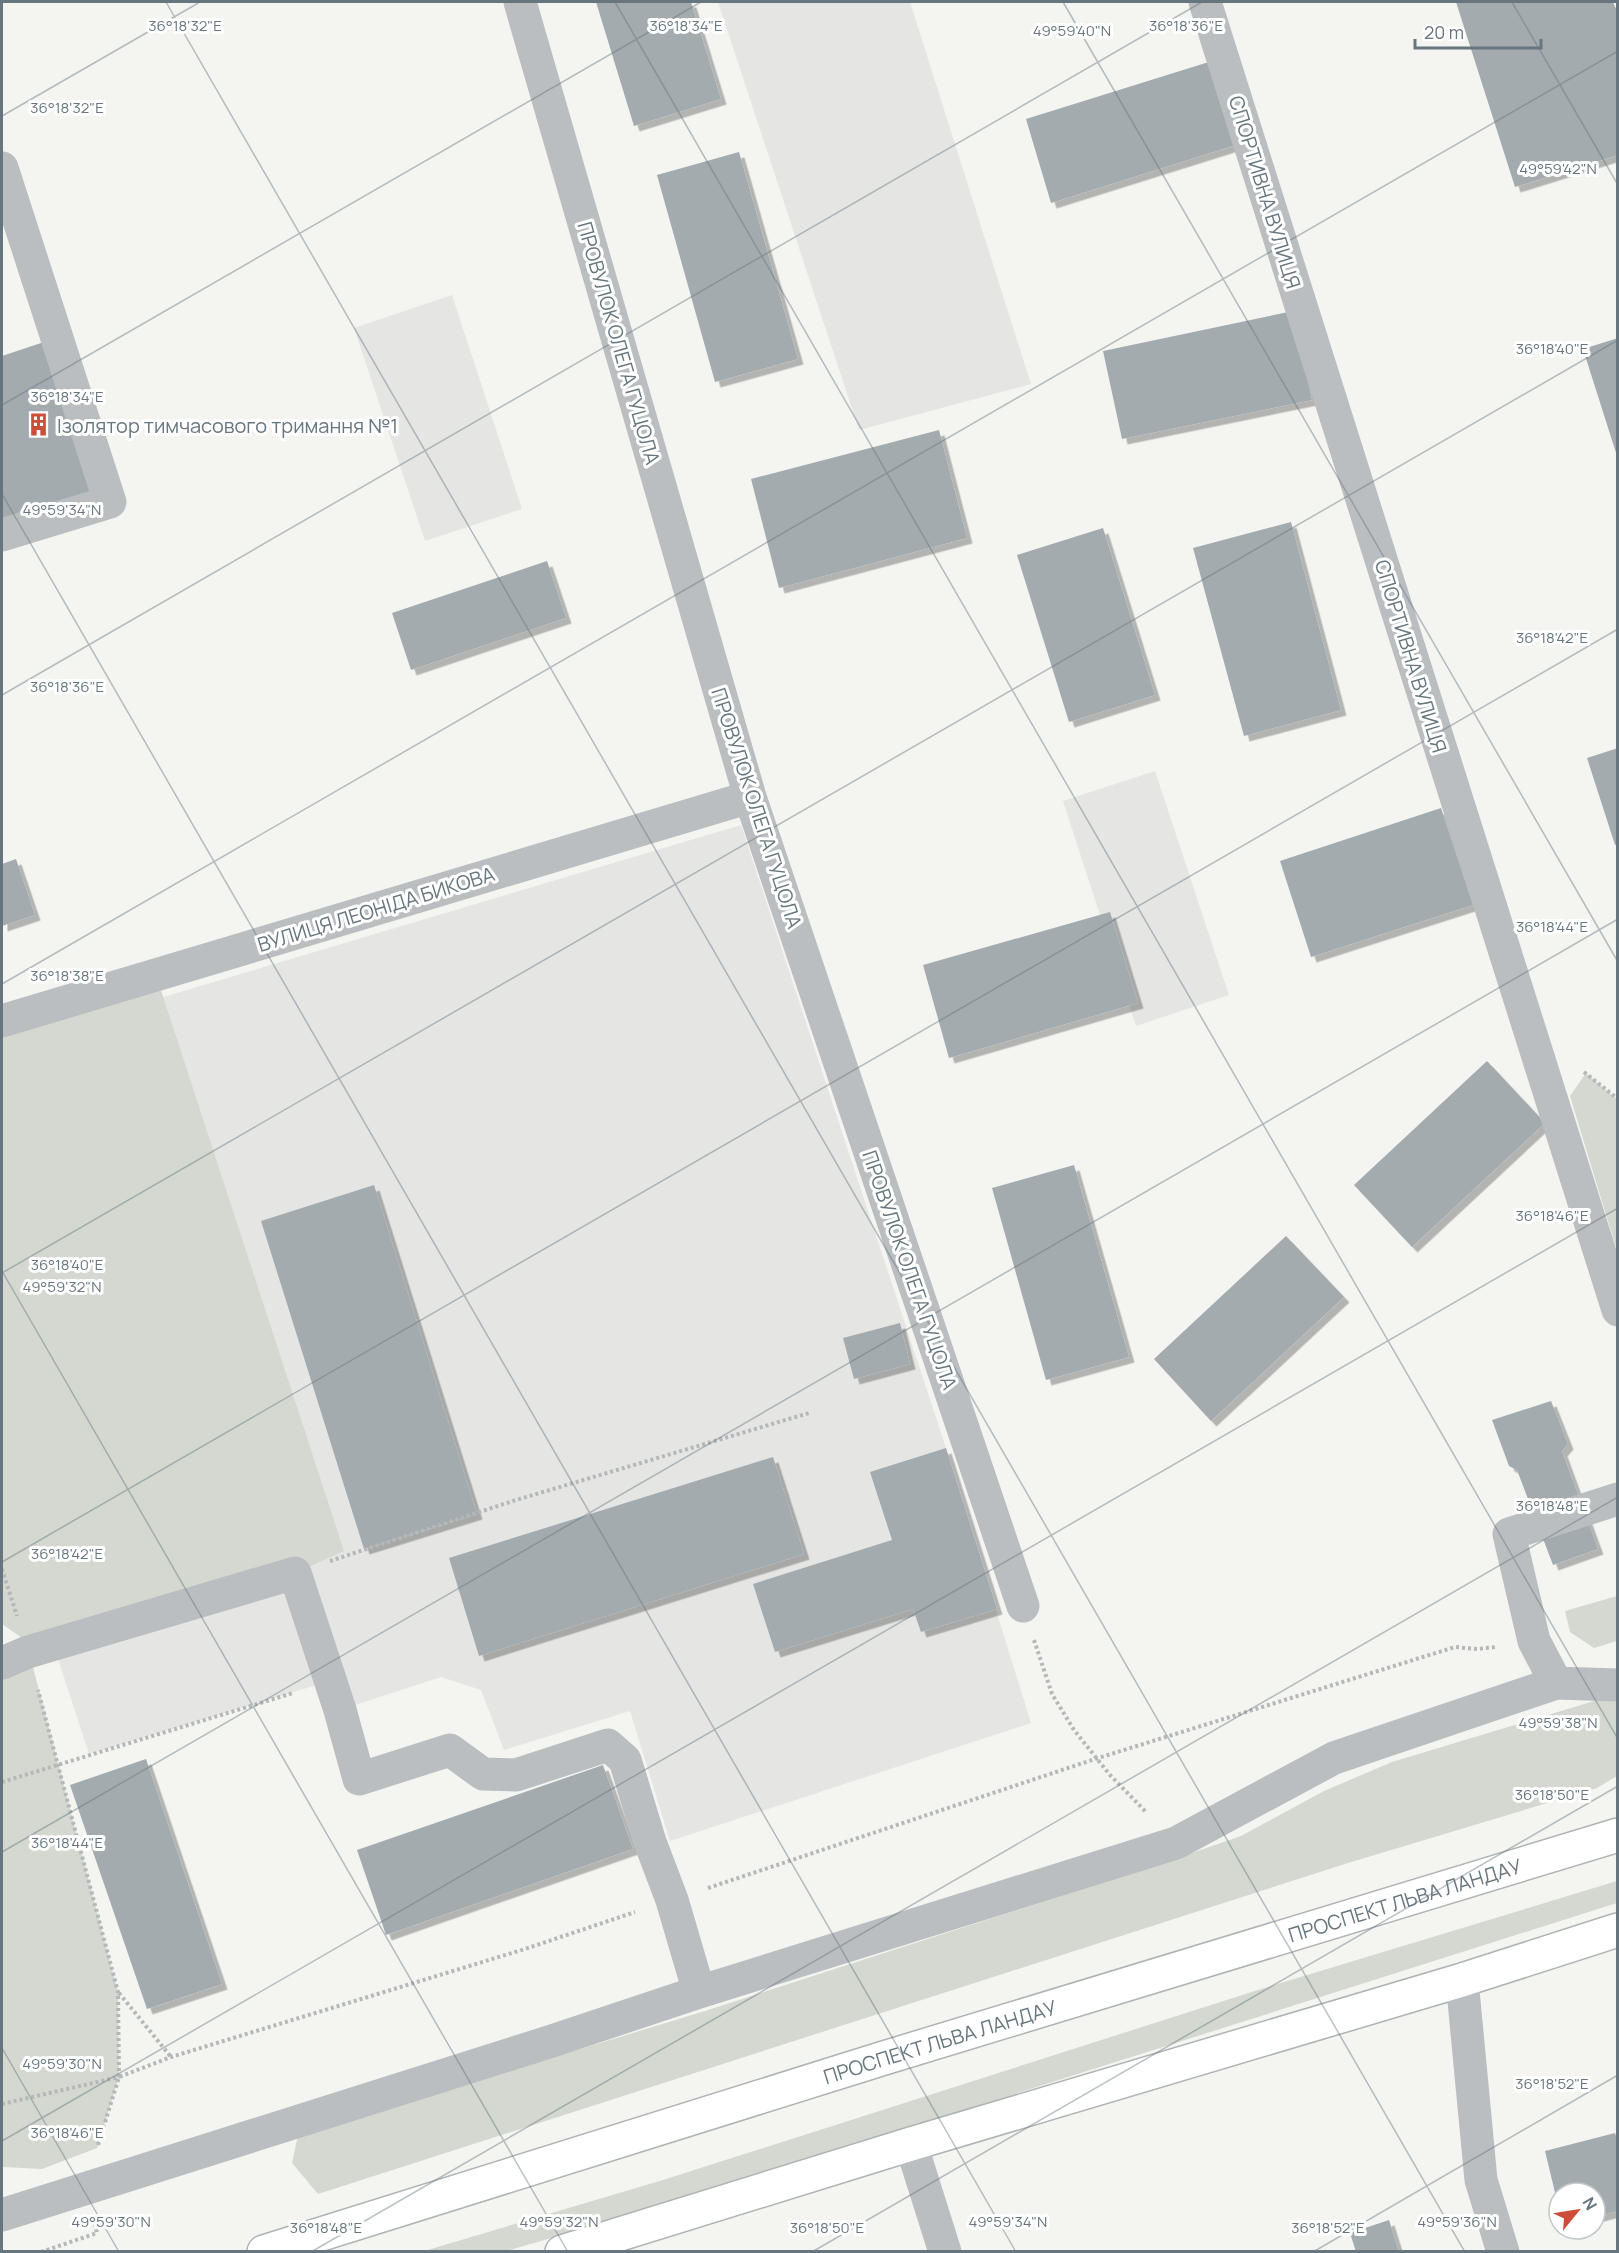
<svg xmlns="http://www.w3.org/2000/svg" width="1619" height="2253" font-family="Manrope,sans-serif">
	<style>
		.built { fill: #e5e5e4 }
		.green { fill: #d4d8d1 }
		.building { fill: #a4abaf; filter: url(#shadow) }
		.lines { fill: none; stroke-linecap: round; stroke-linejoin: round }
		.major-casing { stroke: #aeb3b5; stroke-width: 36 }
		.path { stroke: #b4b8b9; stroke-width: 4; stroke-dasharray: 3 3; stroke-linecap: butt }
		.minor { stroke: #babec0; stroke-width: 33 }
		.major { stroke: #fff; stroke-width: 33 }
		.ticks { fill: none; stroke: #67767e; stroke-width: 1.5; stroke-opacity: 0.45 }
		.labels { text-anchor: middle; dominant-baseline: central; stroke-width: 6; stroke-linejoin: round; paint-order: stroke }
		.street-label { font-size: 20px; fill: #67767e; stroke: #fff }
		.poi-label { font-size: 20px; fill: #67767e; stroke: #fff; text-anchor: start }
		.ticks-label { font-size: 15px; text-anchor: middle; fill: #67767e; stroke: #fff; stroke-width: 6; stroke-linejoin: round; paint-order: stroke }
	</style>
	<defs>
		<filter id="shadow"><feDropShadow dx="5.5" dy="5.5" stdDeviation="0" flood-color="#0004"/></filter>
	</defs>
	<rect width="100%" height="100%" fill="#f4f4f1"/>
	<path class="built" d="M718 2H910L1031 384 859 430Z
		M452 295 522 509 425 541 354 328Z
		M1155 771 1229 995 1136 1026 1063 801Z
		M741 825 946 1448 1031 1723 670 1841 630 1711 504 1750 481 1690 441 1677 340 1710 330 1681 89 1754 2 1487V1045Z"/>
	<path class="green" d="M156 975 344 1551 295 1573 29 1652 118 1992 119 2077 97 2148 42 2169 3 2167 2 1662 25 1640 2 1624V1021Z
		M1586 1073 1617 1099V1251L1570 1096Z
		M1617 1596V1641L1594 1648 1570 1632 1565 1611Z
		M1614 1695 1617 1696V1776L1597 1788 1348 1863 318 2194 292 2163 298 2135 705 2011 1169 1861 1241 1836 1324 1791 1392 1762Z
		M1617 1881V1903L668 2204 506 2251 421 2252 663 2180 1258 1990Z"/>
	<path class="building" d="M596 2H691L721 99 634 126Z
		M1456 2H1613L1618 14V155L1515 187Z
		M1212 61 1239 144 1051 203 1026 119Z
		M739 152 798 359 715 382 657 175Z
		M1293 311 1312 400 1122 439 1103 351Z
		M1618 338V456H1617L1583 349Z
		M50 340 98 493 2 523V356Z
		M939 430 967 538 779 588 751 479Z
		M1291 522 1341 710 1244 736 1193 548Z
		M1103 528 1155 695 1069 722 1017 555Z
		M547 561 566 618 411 670 392 613Z
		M1618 748V844L1615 845 1587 758Z
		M1441 808 1473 905 1311 957 1280 861Z
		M16 859 35 915 2 926V864Z
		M1110 912 1138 1003 949 1058 923 965Z
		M1487 1061 1545 1123 1412 1247 1354 1185Z
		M1074 1165 1129 1357 1046 1380 992 1188Z
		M374 1185 477 1514 364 1549 261 1221Z
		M1286 1236 1344 1297 1211 1421 1154 1359Z
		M900 1323 910 1364 854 1379 843 1338Z
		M1551 1401 1568 1444 1562 1451 1598 1549 1553 1565 1517 1470 1509 1466 1492 1420Z
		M946 1448 997 1609 921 1632 913 1609 775 1652 753 1584 892 1540 870 1472Z
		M773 1457 804 1554 479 1656 449 1558Z
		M146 1759 222 1984 147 2009 70 1785Z
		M603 1765 633 1849 386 1935 357 1850Z
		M1615 2133 1618 2142V2211L1595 2217V2193H1559L1558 2205 1545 2151Z
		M1389 2220 1399 2252H1356L1350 2233Z"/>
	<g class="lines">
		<defs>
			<g id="major">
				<path id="s1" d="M264 2252 884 2058 1618 1835"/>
				<path d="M562 2252 911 2144 1462 1980 1618 1930"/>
			</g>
		</defs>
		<use href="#major" class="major-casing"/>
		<path class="path" d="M1584 1072 1618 1099
			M330 1561 516 1500 809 1413
			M2 1569 17 1616
			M1034 1640 1052 1694 1074 1730 1110 1775 1146 1812
			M2 1782 293 1693
			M708 1888 1095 1759 1455 1647 1477 1649 1496 1647
			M119 1993 171 2057
			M2 2104 119 2077 118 1992 38 1690
			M98 2145 119 2077 171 2057 525 1949 635 1912
			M41 2252 97 2233 95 2224"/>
		<path class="minor" d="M520 2 750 797 1023 1606
			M1205 2 1618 1310
			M2 168 110 502 2 535
			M2 1021 750 797
			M2 1663 28 1652 295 1573 340 1710 359 1779 450 1750 483 1774 516 1775 608 1745 625 1760 650 1842 672 1900 699 1992
			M1556 1683 1534 1641 1509 1534 1618 1499
			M1462 1980 1481 2180 1503 2252
			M911 2144 945 2252
			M2 2215 552 2041 699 1992 1176 1843 1334 1758 1556 1683 1618 1685"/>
		<use href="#major" class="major"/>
	</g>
	<path class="ticks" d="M166 2 1465 2252M615 2 1618 1739M1063 2 1618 962M1512 2 1618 185M2 116 200 2M2 405 701 2M2 494 1016 2252M2 695 1202 2M2 984 1618 51M2 1271 568 2252M2 1273 1618 340M2 1562 1618 629M2 1852 1618 919M2 2048 119 2252M2 2141 1618 1208M311 2252 1618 1497M812 2252 1618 1786M1313 2252 1618 2075"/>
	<defs>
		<symbol id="building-bare" viewBox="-9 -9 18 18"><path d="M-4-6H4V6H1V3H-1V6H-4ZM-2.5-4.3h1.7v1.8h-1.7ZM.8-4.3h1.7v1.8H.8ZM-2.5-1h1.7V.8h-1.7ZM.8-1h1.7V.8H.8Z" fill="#cc4e39" stroke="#fff" stroke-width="2.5" paint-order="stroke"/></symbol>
	</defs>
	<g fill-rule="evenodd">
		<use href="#building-bare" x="22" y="408" width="33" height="33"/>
	</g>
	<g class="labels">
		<g class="street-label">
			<text transform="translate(1265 192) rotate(73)">СПОРТИВНА ВУЛИЦЯ</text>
			<text transform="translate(619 343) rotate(74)">ПРОВУЛОК ОЛЕГА ГУЦОЛА</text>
			<text transform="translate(1411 656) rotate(73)">СПОРТИВНА ВУЛИЦЯ</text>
			<text transform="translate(757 808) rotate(72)">ПРОВУЛОК ОЛЕГА ГУЦОЛА</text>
			<text transform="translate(376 909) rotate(-17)">ВУЛИЦЯ ЛЕОНІДА БИКОВА</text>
			<text transform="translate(910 1270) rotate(71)">ПРОВУЛОК ОЛЕГА ГУЦОЛА</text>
			<text stroke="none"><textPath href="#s1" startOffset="1194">ПРОСПЕКТ ЛЬВА ЛАНДАУ</textPath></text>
			<text stroke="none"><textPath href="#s1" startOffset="708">ПРОСПЕКТ ЛЬВА ЛАНДАУ</textPath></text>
		</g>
		<g class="poi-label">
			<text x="57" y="425">Ізолятор тимчасового тримання №1</text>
		</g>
	</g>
	<g class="ticks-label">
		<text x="185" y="31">36°18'32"E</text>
		<text x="686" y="31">36°18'34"E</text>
		<text x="1186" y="31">36°18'36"E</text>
		<text x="1072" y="36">49°59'40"N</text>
		<text x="67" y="113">36°18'32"E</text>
		<text x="1558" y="174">49°59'42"N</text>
		<text x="1552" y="354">36°18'40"E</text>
		<text x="67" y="402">36°18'34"E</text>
		<text x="62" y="515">49°59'34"N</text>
		<text x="1552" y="643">36°18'42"E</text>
		<text x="67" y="692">36°18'36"E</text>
		<text x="1552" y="932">36°18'44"E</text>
		<text x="67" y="981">36°18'38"E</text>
		<text x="1552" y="1221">36°18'46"E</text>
		<text x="67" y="1270">36°18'40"E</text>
		<text x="62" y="1292">49°59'32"N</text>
		<text x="1552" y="1511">36°18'48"E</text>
		<text x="67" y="1559">36°18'42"E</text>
		<text x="1558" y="1728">49°59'38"N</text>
		<text x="1552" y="1800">36°18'50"E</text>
		<text x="67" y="1848">36°18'44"E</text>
		<text x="62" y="2069">49°59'30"N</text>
		<text x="1552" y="2089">36°18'52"E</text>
		<text x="67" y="2138">36°18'46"E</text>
		<text x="111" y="2227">49°59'30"N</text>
		<text x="559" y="2227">49°59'32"N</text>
		<text x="1008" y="2227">49°59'34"N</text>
		<text x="1457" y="2227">49°59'36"N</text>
		<text x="326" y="2233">36°18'48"E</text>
		<text x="827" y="2233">36°18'50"E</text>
		<text x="1328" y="2233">36°18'52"E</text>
	</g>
	<rect width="1619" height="2253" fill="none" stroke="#67767e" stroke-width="6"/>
	<g transform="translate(1577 2211) rotate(60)"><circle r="28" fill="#ffffff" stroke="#c2c8cb" stroke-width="1.5"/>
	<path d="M0-4.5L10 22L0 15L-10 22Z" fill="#cc4e39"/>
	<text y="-9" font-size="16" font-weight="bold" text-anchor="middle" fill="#67767e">N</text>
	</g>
	<path d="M1415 39v9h126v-9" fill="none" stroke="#67767e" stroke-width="3"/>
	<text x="1424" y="39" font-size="18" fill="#67767e" stroke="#ffffff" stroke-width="4.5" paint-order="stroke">20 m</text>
</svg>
